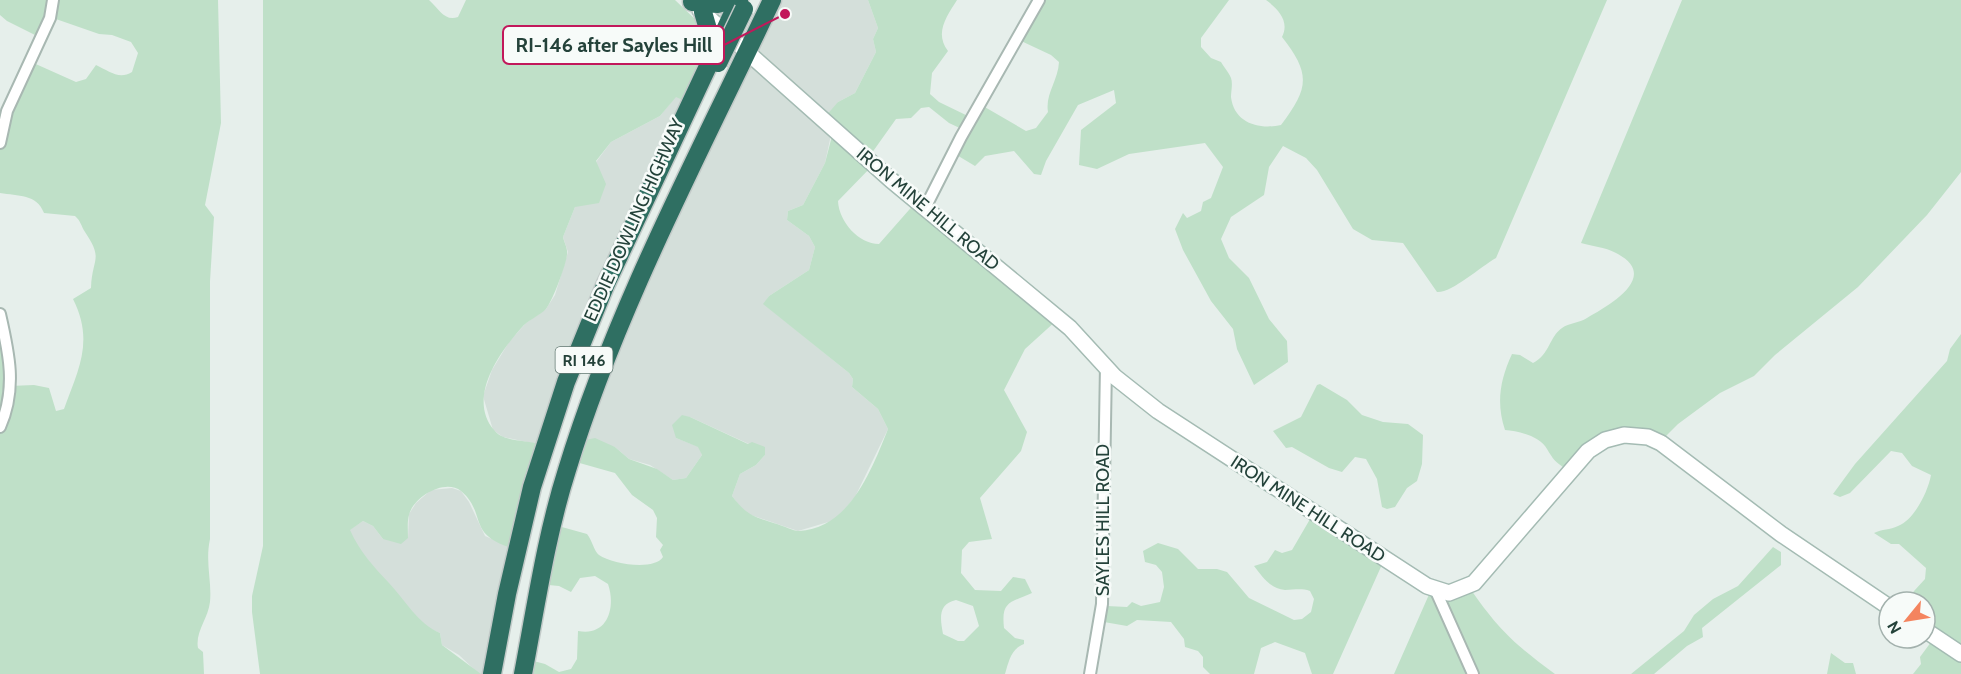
<svg xmlns="http://www.w3.org/2000/svg" width="1961" height="674" font-family="Cabin,sans-serif">
	<style>
		.built { fill: #d4dfda }
		.green { fill: #bfe0c8; fill-rule: evenodd }
		.lines { fill: none; stroke-linecap: round; stroke-linejoin: round }
		.street-casing { stroke: #a8b8b2; stroke-width: 14 }
		.secondary-casing { stroke: #a4bbb3; stroke-width: 18 }
		.highway-casing { stroke: #c2cac8; stroke-width: 21 }
		.street { stroke: #fff; stroke-width: 10 }
		.secondary { stroke: #fff; stroke-width: 15 }
		.highway { stroke: #2f6f62; stroke-width: 18 }
		.highway-bridge-casing { stroke: #c2cac8; stroke-width: 21; stroke-linecap: butt }
		.highway-bridge { stroke: #2f6f62; stroke-width: 18 }
		.labels { text-anchor: middle; dominant-baseline: central; stroke-width: 5; stroke-linejoin: round; paint-order: stroke }
		.shield { fill: #f7fbf9; stroke: #637a73; stroke-width: 1.5 }
		.shield-label { font-size: 16px; font-weight: bold; fill: #24423a }
		.street-label { font-size: 18px; fill: #24423a; stroke: #f7fbf9 }
		.leader { fill: none; stroke: #c2185b; stroke-width: 2 }
		.callout-dot { fill: #c2185b; stroke: #f7fbf9; stroke-width: 2 }
		.callout { fill: #f7fbf9; stroke: #c2185b; stroke-width: 2 }
		.callout-label { font-size: 20px; text-anchor: middle; font-weight: bold; fill: #24423a }
	</style>
	<rect width="100%" height="100%" fill="#e6efeb"/>
	<path class="built" d="M772 0H868L878 28 873 39 876 52 855 93 838 102 825 163 803 205 788 211 787 220 809 236 815 247 809 270 769 296 764 304 849 373 853 379 852 387 878 409 888 429 855 497 835 520 798 531 745 513 732 496 740 474 756 465 765 455 749 444 690 417 676 438 699 447 702 455 686 478 673 480 650 465 629 459 615 447 576 442Z
		M676 96 687 102 541 445 503 437 493 430 483 396 492 370 509 342 526 323 546 309 555 295 568 252 563 237 575 207 598 170 596 162 611 142 660 116Z
		M452 488 461 491 469 502 485 536 515 549 494 674H479L459 655 442 645 440 633 428 628 401 601 358 548 349 530 363 521 373 526 383 539 408 538 409 514 416 503 431 490Z"/>
	<path class="green" d="M0 0H218L221 123 205 205 214 217 210 281V539C205 562 212 581 210 602 208 619 195 632 198 648L203 652 204 674H0V316L10 386 34 385 49 388 56 411 64 409C79 368 94 341 73 299L91 288C92 258 104 260 85 232 81 226 81 221 75 216L44 213C37 194 18 196 0 193V143L29 61 76 82 86 79 96 65C109 71 119 80 132 72L138 53 131 42 112 35 99 34 53 18 39 37 7 21 0 15Z
		M263 0H429C439 9 445 22 458 17L466 0H675L698 22 707 45 687 102 676 97 660 116 611 142 596 161 606 184 599 203 575 207 563 237C564 242 568 249 567 254 567 263 552 302 546 309 540 315 531 319 524 325 501 350 466 397 494 430 504 443 527 439 541 445L515 549C465 535 488 514 461 491 445 478 413 497 409 515 407 522 408 531 408 538L401 544 383 539 373 526 363 521 350 530C360 552 373 566 389 583 406 601 417 623 440 633L442 645 481 674H260L252 612V596L263 546Z
		M868 0H957C947 16 934 33 948 51L932 73 930 94 939 102 972 118 983 106 1026 131 1036 128 1048 112C1045 94 1058 81 1059 62L1051 55 1019 40 1036 3 1030 0H1229L1201 38V47L1211 58 1221 62C1224 67 1229 73 1231 78 1233 84 1231 91 1231 97 1234 123 1259 130 1281 125 1309 88 1311 74 1282 37 1290 21 1278 9 1266 0H1607L1496 258C1480 267 1452 293 1437 292L1403 243 1372 240 1353 229 1317 170 1306 158 1283 146 1269 167 1264 195 1231 217 1221 239 1229 258 1249 278 1269 319 1287 341 1288 362 1254 385 1237 349 1233 329 1211 301 1183 250 1175 229 1183 213 1187 218 1201 211 1203 202 1211 198 1223 167 1205 143 1129 154 1097 169 1079 165 1081 130 1116 103 1114 90 1078 105 1046 161 1041 175 1034 174 1014 151 985 156 975 166 955 154 964 130 949 123 929 107 921 108 911 118 896 119 869 157 873 165 838 201C839 222 859 244 879 244L916 202 1057 320 1025 349 1004 390 1027 432 1021 451 980 498 992 539 969 542 962 550 961 573 975 590 1001 591 1013 577 1025 579 1032 593C1010 603 1001 601 1004 628L1015 638 1024 640V644C1011 649 1009 661 1005 674H520L522 658 545 664 559 672 571 669 577 659 578 631C608 637 616 607 608 584L595 576 580 578 571 592 559 586 538 584 551 524 587 534C592 540 594 551 599 555 612 564 654 571 663 557L660 550 663 545 656 537 657 518 653 510 632 495 615 473 576 462V442L595 438 615 447 629 459 657 469 673 480 686 478 702 455 698 447 676 438 672 425 682 415 690 417 748 444 752 442 765 447V455L756 465 740 474 732 496C747 516 755 517 777 524 784 526 793 531 799 531 850 528 872 469 888 429L878 409 852 387 853 379 849 373 763 304 769 296 809 270 815 247 809 236 787 220 788 211 803 205 825 163 833 132 825 117 838 102 855 93 876 52 873 39 878 28ZM956 600 973 606 979 626 964 641H958L943 634C940 618 938 604 956 600Z
		M1682 0H1961V172L1927 215 1858 287 1775 355 1754 376 1720 393 1678 424 1659 443 1613 437 1566 469C1555 462 1553 459 1547 449 1540 436 1518 431 1505 430 1496 403 1500 380 1512 354L1520 355 1533 363C1550 354 1549 337 1562 328 1569 323 1579 323 1587 318 1610 305 1661 276 1616 253 1605 247 1591 246 1581 243Z
		M1961 334V674H1913L1921 664 1920 657 1934 638 1925 632V602H1904L1925 579 1926 568 1899 544H1891L1874 533C1882 529 1890 530 1898 526 1914 520 1928 492 1931 475L1912 466 1902 453 1891 451 1850 493 1840 497 1833 494 1855 464 1947 361 1950 349Z
		M1320 384 1347 400 1362 415 1383 422 1408 424 1423 435 1422 464 1417 481 1407 488 1395 507 1387 509 1382 507 1377 479 1366 459 1355 457 1342 472 1329 468 1292 447 1286 448 1273 431 1301 417 1317 385Z
		M1313 514 1384 560 1333 674H1312L1305 653 1275 642 1261 648 1254 674H1210L1203 667V657L1198 651 1185 647 1184 639 1171 622 1137 620 1127 626 1104 622 1107 606 1127 607 1132 602 1141 606 1160 602 1164 587 1162 572 1156 565 1145 562 1143 551 1158 543 1178 549 1198 569H1217L1227 572 1249 598 1294 620 1302 619 1311 612 1314 599 1310 591C1301 588 1294 590 1285 590 1270 589 1262 576 1254 566L1267 562 1275 550 1282 553 1292 550Z
		M1773 547 1781 552V565L1702 628 1703 637 1687 646 1654 674H1631L1684 631 1694 615 1713 599 1738 586Z
		M1469 587C1498 629 1514 644 1555 674H1394L1431 590Z
		M1831 653 1845 663H1853L1856 674H1827Z"/>
	<g class="lines">
		<defs>
			<path id="street" d="M0 143 7 111 50 18 53 0
				M925 208 961 137 1039 0
				M0 314C9 353 17 389 0 427
				M1435 589 1473 674
				M1090 674 1102 604 1106 365"/>
			<path id="secondary" d="M700 10 891 180 1070 328 1115 377 1158 411 1427 586 1449 593 1474 583 1588 451 1605 440 1624 435 1648 437 1661 443 1781 534 1889 607
				M1925 630 1961 654"/>
			<path id="highway" d="M692 2 718 4 731 0
				M703 12 710 36 711 55
				M492 674 507 594 532 487 566 382 605 286 739 0
				M523 674C536 606 546 536 567 470 616 309 700 152 772 0"/>
		</defs>
		<use href="#street" class="street-casing"/>
		<use href="#secondary" class="secondary-casing"/>
		<use href="#highway" class="highway-casing"/>
		<use href="#street" class="street"/>
		<use href="#secondary" class="secondary"/>
		<use href="#highway" class="highway"/>
		<defs>
			<path id="highway-bridge" d="M718 63 744 9"/>
		</defs>
		<use href="#highway-bridge" class="highway-bridge-casing"/>
		<use href="#highway-bridge" class="highway-bridge"/>
	</g>
	<g class="labels">
		<rect class="shield" x="555.5" y="347" width="57" height="26" rx="4.5"/>
		<g class="shield-label">
			<text x="584" y="360">RI 146</text>
		</g>
		<g class="street-label">
			<text transform="translate(928 209) rotate(40)">IRON MINE HILL ROAD</text>
			<text transform="translate(634 220) rotate(-66)">EDDIE DOWLING HIGHWAY</text>
			<text transform="translate(1308 509) rotate(33)">IRON MINE HILL ROAD</text>
			<text transform="translate(1103 520) rotate(-90)">SAYLES HILL ROAD</text>
		</g>
	</g>
	<path class="leader" d="M785 14L724 45"/>
	<circle class="callout-dot" cx="785" cy="14" r="6"/>
	<rect class="callout" x="503" y="26" width="221" height="38" rx="6"/>
	<g class="callout-label">
		<text x="614" y="52">RI-146 after Sayles Hill</text>
	</g>
	<g transform="translate(1907 620) rotate(240)"><circle r="28" fill="#f7fbf9" stroke="#a3b1ad" stroke-width="1.5"/>
	<path d="M0-4.5L10 22L0 15L-10 22Z" fill="#f4845f"/>
	<text y="-9" font-size="16" font-weight="bold" text-anchor="middle" fill="#24423a">N</text>
	</g>
</svg>
